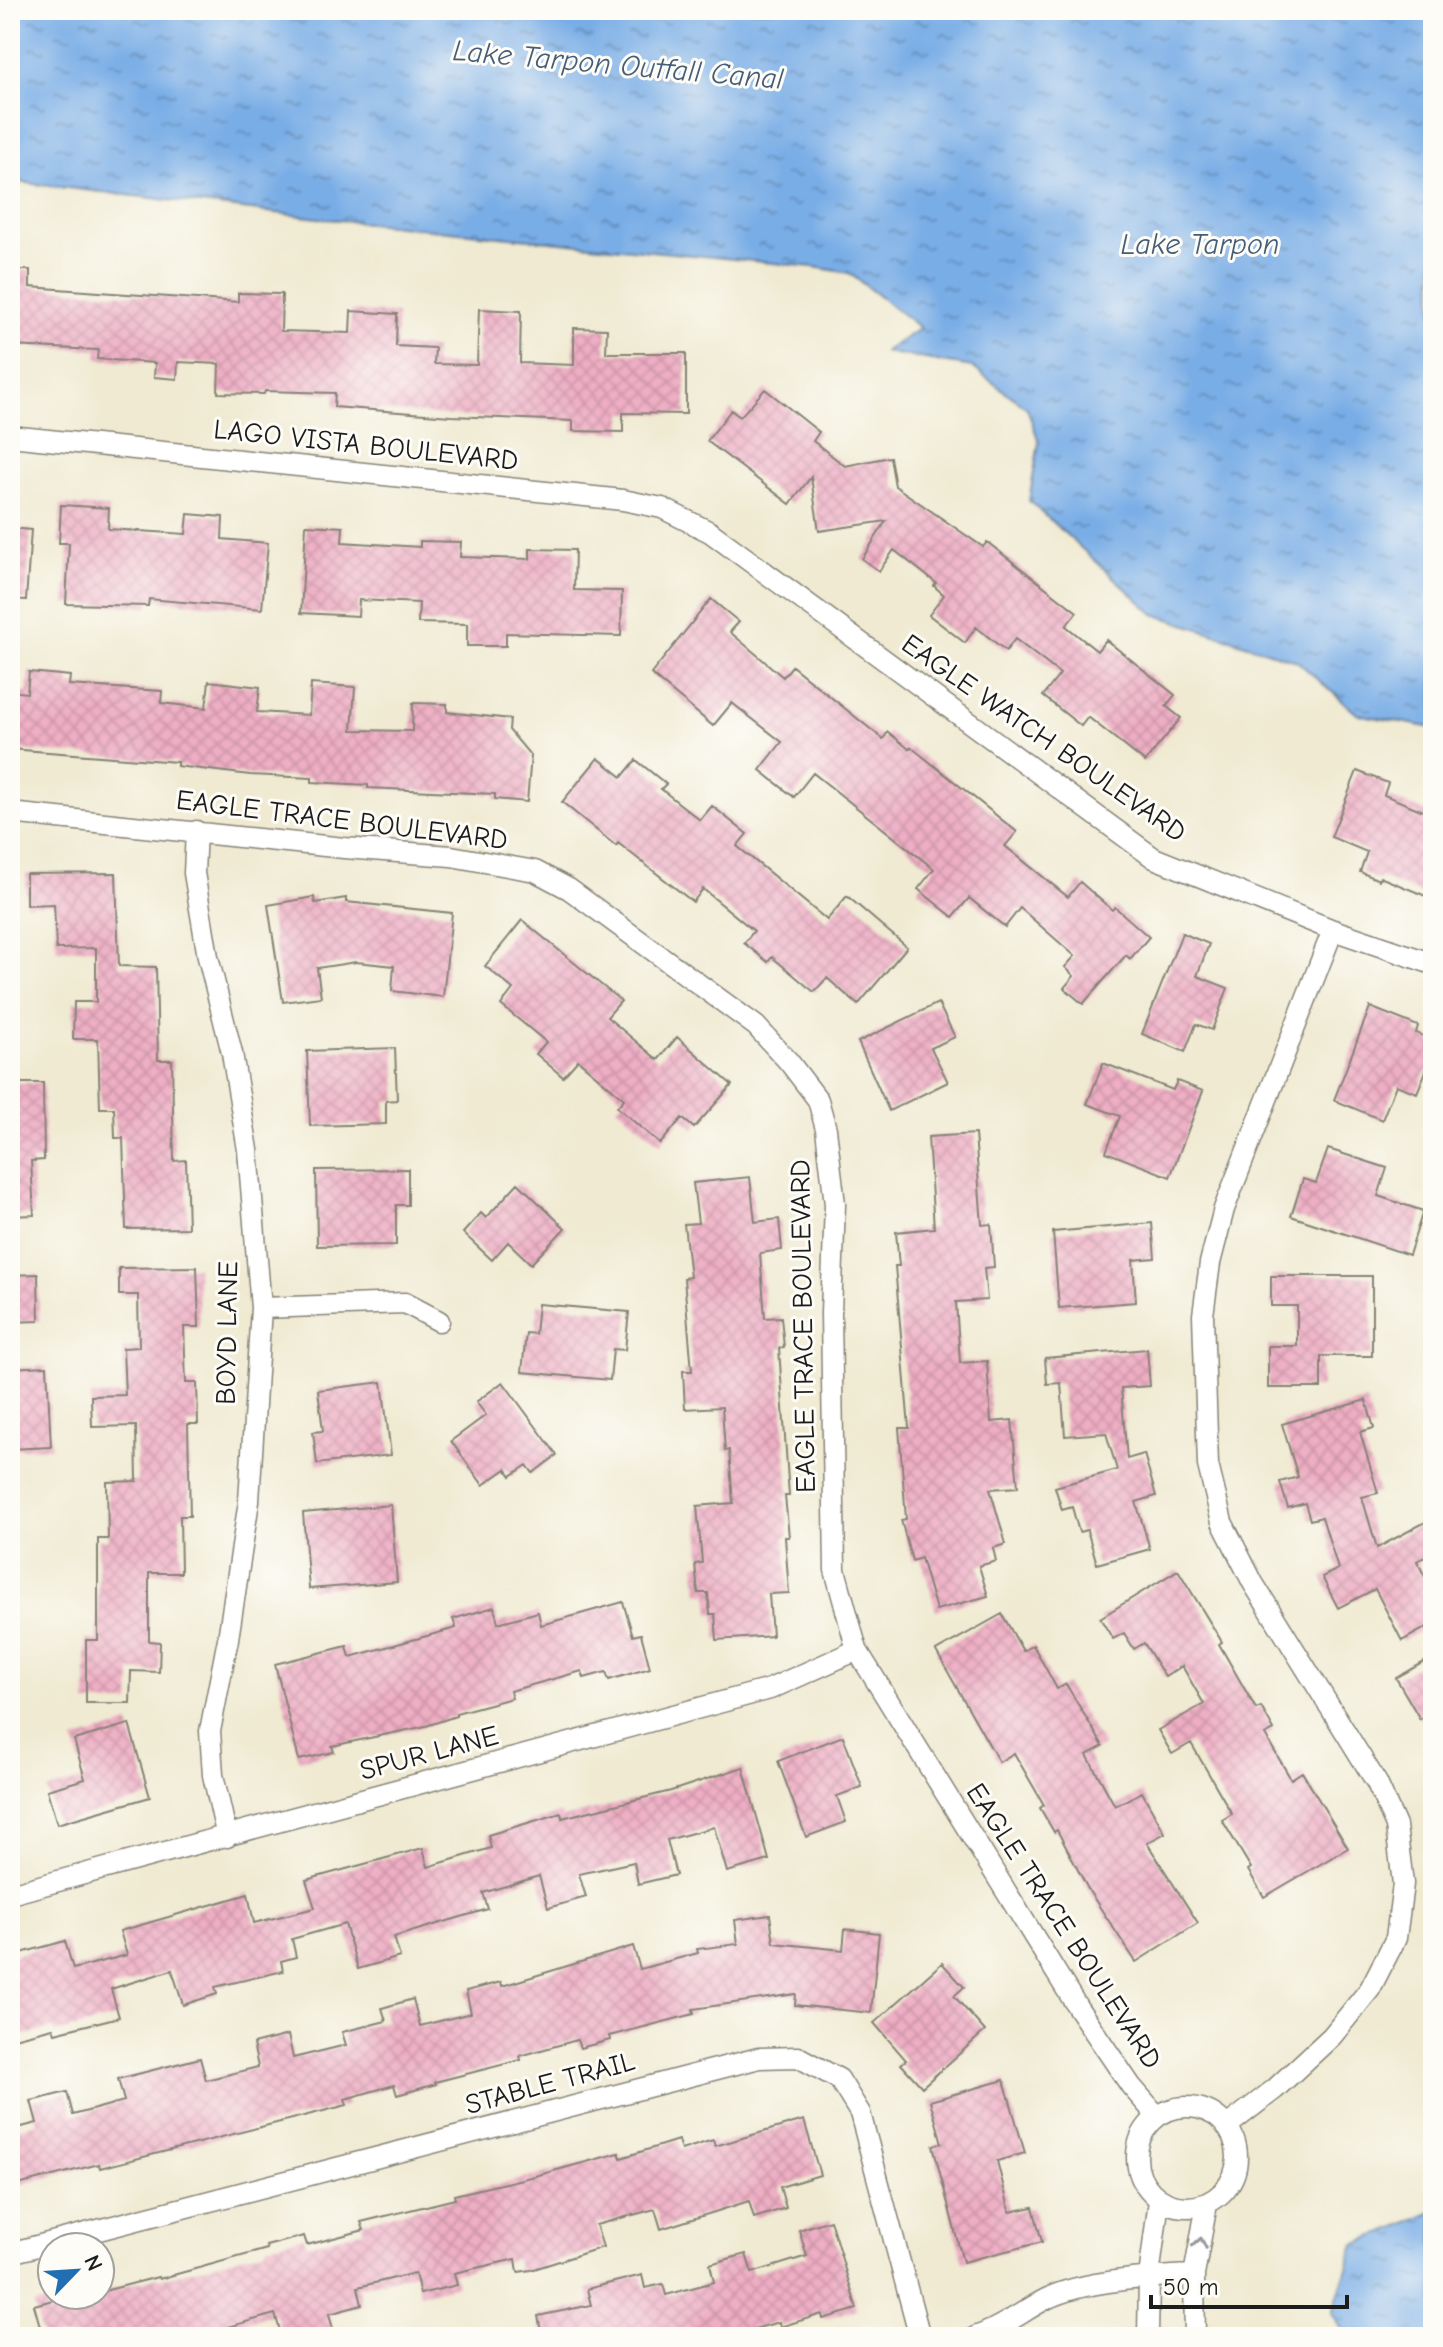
<svg xmlns="http://www.w3.org/2000/svg" width="1443" height="2347" font-family="'Comic Neue',sans-serif">
	<style>
		.water { fill: url(#water-ripples); stroke: #4a6481; stroke-width: 2 }
		.building { fill: url(#building-cross-hatch) }
		.lines { fill: none; stroke-linecap: round; stroke-linejoin: round }
		.minor-casing { stroke: #868377; stroke-width: 23 }
		.minor { stroke: #fff; stroke-width: 20 }
		.oneway { stroke: #999 }
		.labels { text-anchor: middle; dominant-baseline: central; stroke-width: 6; stroke-linejoin: round; paint-order: stroke }
		.street-label { font-size: 28px; fill: #1c1c1c; stroke: #fdfcf7 }
		.water-label { font-size: 30px; font-style: italic; fill: #465d77; stroke: #fdfcf7 }
	</style>
	<defs>
		<pattern id="water-ripples" width="26" height="14" patternUnits="userSpaceOnUse" patternTransform="scale(2)"><rect width="26" height="14" fill="#79ade6"/><path d="M2 4q2-2 4 0t4 0M15 11q2-2 4 0t4 0" fill="none" stroke="#628cba"/></pattern>
		<pattern id="building-cross-hatch" width="8" height="8" patternUnits="userSpaceOnUse" patternTransform="scale(2)"><rect width="8" height="8" fill="#eeaec4"/><path d="M0 0l8 8M0 8l8-8" fill="none" stroke="#cc95a8"/></pattern>
	</defs>
	<rect width="100%" height="100%" fill="#fdfcf7"/>
	<filter id="ink" filterUnits="userSpaceOnUse"><feTurbulence type="fractalNoise" baseFrequency=".0125" numOctaves="2"/><feDisplacementMap in="SourceGraphic" scale="16" xChannelSelector="R" yChannelSelector="G"/><feConvolveMatrix kernelMatrix="1 2 1 2 8 2 1 2 1" color-interpolation-filters="sRGB"/></filter>
	<filter id="wash" filterUnits="userSpaceOnUse"><feTurbulence type="fractalNoise" baseFrequency=".006" numOctaves="4" result="noise"/><feDisplacementMap in="SourceGraphic" scale="32" xChannelSelector="R" yChannelSelector="G"/><feGaussianBlur stdDeviation="1.8" result="paint"/><feColorMatrix in="noise" values="0 0 0 0 0 0 0 0 0 0 0 0 0 0 0 0 0 1.4 0 .05"/><feComposite in="paint" operator="in"/></filter>
	<g filter="url(#wash)">
		<rect width="100%" height="100%" fill="#f0ead2"/>
		<path class="water" d="M10 10H1433V728L1357 714 1297 661 1154 614 1029 501 1039 442 1027 408 972 367 884 352 920 328 849 273 813 267 318 218 10 181Z
			M1433 2212V2337H1347L1332 2313 1355 2244Z"/>
		<g id="blocks">
			<path class="building" d="M10 270H30V287L238 302V293L282 294 281 331 350 333 351 311 397 314 396 346 435 348 434 364 477 365 479 309 521 311 520 363 574 365V328L607 329 606 353H686V414L623 413V432L573 431V421L451 416 334 407 335 393 265 391 264 394 218 393 219 364 178 362 177 379 154 377 155 363 97 359 98 350 10 346Z
				M765 389 819 432 813 441 845 466 890 457 895 486 983 547 987 542 1077 612 1066 626 1097 651 1106 640 1175 695 1166 706 1181 718 1145 762 1088 717 1081 726 1043 696 1060 674 1015 639 1006 651 976 627 965 643 929 615 944 595 934 586 936 583 894 550 879 571 862 559 886 521 819 531 811 477 790 504 707 441 731 410 740 417Z
				M61 505 109 508 108 529 186 534 188 514 223 517 222 539 268 543 262 609 149 599 148 606 66 604 69 543H59Z
				M306 525 343 527 342 542 420 547V541L461 542 460 557 530 559V549L575 550 574 590 622 591 621 636 506 633V646H467V624L418 623 419 603 359 600 358 616 301 613Z
				M10 528 31 530 26 600 10 599Z
				M711 599 739 622 730 632 783 677 792 666 883 739 888 732 909 749 911 747 1017 832 1005 846 1068 897 1080 882 1112 910 1115 907 1149 937 1130 959 1126 955 1083 1004 1064 988 1074 976 1065 967 1075 956 1020 908 1005 927 969 898 953 917 918 889 934 869 813 773 794 797 760 770 782 742 732 703 713 726 651 674Z
				M29 672 70 676 69 685 162 691 161 703 206 708 209 681 260 687 257 712 309 715 311 684 355 687 352 730 412 731 413 703 447 704V712L510 719 509 730 531 756 527 802 495 799V794L368 788V785L312 782V778L250 775 177 766V762L10 749V691L27 693Z
				M598 758 622 777 636 760 666 784 661 789 700 820 712 806 747 834 737 846 827 920 847 896 907 947 858 1005 827 978 814 992 772 957 768 962 744 943 754 931 703 889 693 902 618 843 616 846 562 802Z
				M1357 771 1388 783 1384 795 1433 815V899L1380 877 1379 880 1360 872 1367 852 1331 837Z
				M116 873 119 966 156 967 158 1060H172L174 1161 186 1160 188 1228 126 1229 123 1138H115L114 1108H100L98 1039H73L74 1002H96V948L56 949 54 904 26 905V874Z
				M314 897 315 903 346 898V902L452 913 443 997 392 991 394 966 356 962 317 968 321 997 283 1002 268 905Z
				M522 920 621 1001 607 1017 658 1060 677 1037 732 1085 694 1128 682 1118 660 1144 617 1107 624 1099 578 1060 563 1077 536 1054 546 1042 501 1005 513 989 485 966Z
				M1182 933 1209 944 1197 976 1228 988 1212 1030 1196 1024 1185 1052 1142 1034Z
				M938 1003 955 1037 931 1048 948 1082 889 1111 858 1042Z
				M1370 1007 1418 1026 1416 1033 1433 1040V1074L1426 1071 1417 1093 1396 1085 1382 1120 1334 1100Z
				M395 1048 397 1100 386 1101V1124L310 1126 307 1051Z
				M1103 1063 1173 1090 1177 1081 1203 1091 1170 1177 1106 1152 1120 1116 1087 1104Z
				M10 1083H43L44 1160 31 1161 34 1215 10 1216Z
				M975 1134 982 1225 991 1224 994 1267 984 1268 987 1300 956 1302 960 1363 987 1361 991 1422 1012 1420 1018 1487 990 1489 1006 1544 993 1548 996 1561 979 1566 988 1596 936 1610 921 1558 912 1561 901 1520 906 1519 899 1428H909L895 1266H899L896 1232 934 1228 928 1137Z
				M1328 1149 1387 1168 1378 1196 1423 1211 1409 1255 1291 1216 1303 1179 1316 1183Z
				M408 1169V1205H396V1245L317 1246 316 1170Z
				M750 1177 755 1222 779 1219 782 1250 760 1253 765 1318 781 1317 784 1347 779 1348 789 1496H785L789 1537H785L789 1593 769 1594 772 1636 717 1640 715 1614H710L708 1593H698L695 1564 702 1563 697 1506 733 1503 729 1450 725 1451 722 1407 685 1409 683 1371H692L684 1278 690 1277 684 1224 698 1223 693 1183Z
				M518 1183 565 1228 531 1264 508 1242 492 1260 463 1233 481 1213 486 1218Z
				M1152 1223 1155 1258 1133 1260 1136 1302 1059 1308 1053 1232Z
				M197 1267 199 1327H184L186 1383H197L198 1424H188L190 1516H180L181 1573H149V1641L160 1642 159 1672 131 1671 130 1703H86V1640H98V1539H108L107 1482 137 1481 136 1426 92 1427 91 1396 125 1395 123 1348 139 1347 138 1295H119V1268Z
				M38 1274 39 1321 10 1322V1275Z
				M1271 1276H1372V1356H1321V1388H1268V1346H1297V1306H1271Z
				M538 1304 629 1312 625 1350 613 1349 610 1380 522 1372 526 1333 535 1334Z
				M1147 1349 1150 1386 1121 1388 1127 1459 1144 1454 1156 1496 1136 1502 1150 1549 1097 1564 1087 1530 1079 1532 1072 1507 1062 1510 1055 1487 1117 1470 1106 1433 1065 1436 1061 1383 1047 1384 1045 1358Z
				M47 1366 51 1447 10 1449V1368Z
				M382 1382 391 1455 317 1464 313 1432 323 1431 318 1390Z
				M503 1382 557 1455 533 1473 527 1465 511 1476 506 1469 483 1485 451 1441 486 1415 476 1402Z
				M1366 1400 1374 1428 1360 1432 1378 1493 1362 1497 1377 1548 1433 1518V1553L1417 1561 1433 1592V1624L1402 1641 1375 1589 1338 1608 1322 1577 1338 1569 1322 1517 1310 1520 1305 1503 1288 1508 1280 1482 1298 1477 1282 1424Z
				M391 1505 397 1582 309 1589 303 1513Z
				M1178 1570 1222 1642 1219 1644 1256 1709 1261 1707 1274 1730 1265 1735 1291 1779 1302 1772 1348 1848 1264 1897 1248 1870 1251 1868 1222 1820 1232 1814 1191 1743 1172 1754 1158 1730 1204 1704 1182 1666 1165 1677 1144 1643 1134 1649 1124 1633 1113 1639 1100 1618Z
				M623 1602 633 1636 641 1634 650 1668 609 1680 606 1672 584 1678 582 1671 510 1691 512 1698 456 1713V1716L426 1726 332 1746 334 1752 299 1760 275 1664 347 1646 350 1657 456 1628 453 1619 494 1607 498 1623 538 1612 541 1625Z
				M1002 1614 1023 1651 1033 1645 1057 1689 1066 1684 1103 1746 1087 1755 1115 1806 1142 1792 1165 1833 1147 1843 1198 1923 1136 1962 1089 1891 1057 1830 1054 1832 1040 1808 1044 1805 1014 1753 999 1762 936 1651Z
				M1433 1657V1711L1420 1719 1396 1678Z
				M129 1724 150 1797 57 1824 47 1790 85 1779 74 1740Z
				M843 1736 862 1787 837 1796 846 1822 806 1837 778 1761Z
				M743 1767 769 1860 727 1872 714 1827 667 1840 676 1875 638 1884 634 1862 579 1874 586 1897 548 1908 539 1876 483 1893 488 1909 394 1937 400 1957 358 1969 345 1924 292 1939 296 1957 281 1961 283 1971 215 1987 217 1994 183 2005 172 1970 111 1989 119 2017 55 2033 53 2028 10 2039V1956L65 1941 73 1969 127 1955 120 1931 248 1894 254 1923 315 1908 306 1880 423 1848 428 1867 491 1848 488 1835 521 1825 561 1813 562 1818 671 1791Z
				M770 1915 774 1943 843 1950 845 1929 879 1933 871 2013 795 2005 796 1994 693 2009 694 2014 609 2036 610 2040 580 2048 577 2040 520 2056 521 2060 435 2082 436 2084 397 2095 394 2085 345 2099 347 2105 100 2168 99 2164 10 2187V2130L37 2123 31 2101 67 2092 73 2115 124 2101 118 2079 200 2058 206 2080 258 2067 253 2044 288 2035 293 2058 346 2045 342 2032 386 2021 382 2008 413 1999 420 2026 471 2013 466 1991 501 1982 502 1986 633 1946 640 1969 698 1953 697 1949 738 1944 735 1920Z
				M942 1963 964 1987 954 1996 985 2031 922 2087 901 2064 906 2060 874 2023Z
				M1004 2080 1025 2153 997 2161 1010 2212 1033 2207 1042 2242 963 2262 933 2146 942 2143 930 2101Z
				M804 2120 820 2175 780 2187 786 2208 754 2218 749 2201 661 2229 655 2209 596 2225 603 2247 531 2270 518 2272 516 2259 454 2273 457 2285 420 2294 415 2273 358 2287 362 2305 329 2314 333 2329 301 2337H282L275 2314 191 2337H43L34 2305 64 2297V2301L87 2295H100V2292L158 2277 159 2279 267 2249 266 2246 304 2236 307 2245 364 2230 361 2222 455 2199 454 2195 535 2176 619 2153 621 2158 678 2140 681 2150 713 2140 715 2146Z
				M830 2220 857 2309 823 2319 822 2314 780 2327 779 2322 726 2337H542L538 2316 591 2305 587 2289 642 2275 645 2288 663 2284 666 2295 714 2282 710 2264 746 2254 752 2273 807 2256 799 2230Z"/>
		</g>
	</g>
	<g filter="url(#ink)">
		<use href="#blocks" fill-opacity="0" stroke="#868377" stroke-width="2"/>
		<g class="lines">
			<defs>
				<path id="minor" d="M10 436 623 500 662 508 710 532 1154 858 1333 930 1433 964
					M10 813 344 848 451 856 535 871 569 889 756 1026 789 1062 818 1100 826 1129 835 1204 831 1313 835 1570 857 1650 1078 2008 1131 2086 1157 2116
					M196 831 194 873 208 957 232 1053 248 1150 261 1308 249 1501 228 1639 210 1731 213 1775 227 1837
					M261 1308 405 1303 439 1321
					M10 1894 770 1689 857 1650
					M1137 2157a50 50 0 1 1 100 0a50 50 0 1 1-100 0Z
					M1227 2126 1275 2089 1332 2036 1370 1989 1396 1938 1403 1884 1396 1826 1377 1783 1253 1583 1222 1522 1208 1465 1203 1315 1210 1263 1224 1209 1333 930
					M10 2253 759 2058 798 2057 839 2079 860 2113 920 2337
					M975 2337C1004 2327 1021 2312 1046 2299 1084 2280 1152 2277 1194 2275
					M1148 2337 1149 2277 1159 2200
					M1195 2337 1194 2275 1207 2204"/>
			</defs>
			<use href="#minor" class="minor-casing"/>
			<use href="#minor" class="minor"/>
		</g>
		<defs><path id="oneway-chevron" d="M-2-3.5L2.5 0L-2 3.5" fill="none" stroke-width="1.6" stroke-linecap="round" stroke-linejoin="round" transform="scale(2)"/></defs>
		<use class="oneway" href="#oneway-chevron" transform="translate(1200 2243) rotate(-80)"/>
	</g>
	<g class="labels">
		<g class="street-label">
			<text transform="translate(366 445) rotate(6)">LAGO VISTA BOULEVARD</text>
			<text transform="translate(1044 738) rotate(35)">EAGLE WATCH BOULEVARD</text>
			<text transform="translate(342 820) rotate(7)">EAGLE TRACE BOULEVARD</text>
			<text transform="translate(803 1326) rotate(-91)">EAGLE TRACE BOULEVARD</text>
			<text transform="translate(227 1333) rotate(-89)">BOYD LANE</text>
			<text transform="translate(429 1753) rotate(-15)">SPUR LANE</text>
			<text transform="translate(1064 1926) rotate(57)">EAGLE TRACE BOULEVARD</text>
			<text transform="translate(550 2083) rotate(-15)">STABLE TRAIL</text>
		</g>
		<g class="water-label">
			<text transform="translate(618 65) rotate(5)">Lake Tarpon Outfall Canal</text>
			<text x="1200" y="244">Lake Tarpon</text>
		</g>
	</g>
	<rect width="1443" height="2347" fill="none" stroke="#fdfcf7" stroke-width="40"/>
	<g transform="translate(76 2271) rotate(65)"><circle r="38" fill="#fdfcf7" stroke="#a3a29f" stroke-width="2"/>
	<path d="M0-6L14 30L0 20L-14 30Z" fill="#1f6fb2"/>
	<text y="-12" font-size="22" font-weight="bold" text-anchor="middle" fill="#1c1c1c">N</text>
	</g>
	<path d="M1151 2295v12h196v-12" fill="none" stroke="#1c1c1c" stroke-width="4"/>
	<text x="1163" y="2295" font-size="24" fill="#1c1c1c" stroke="#fdfcf7" stroke-width="6" paint-order="stroke">50 m</text>
</svg>
